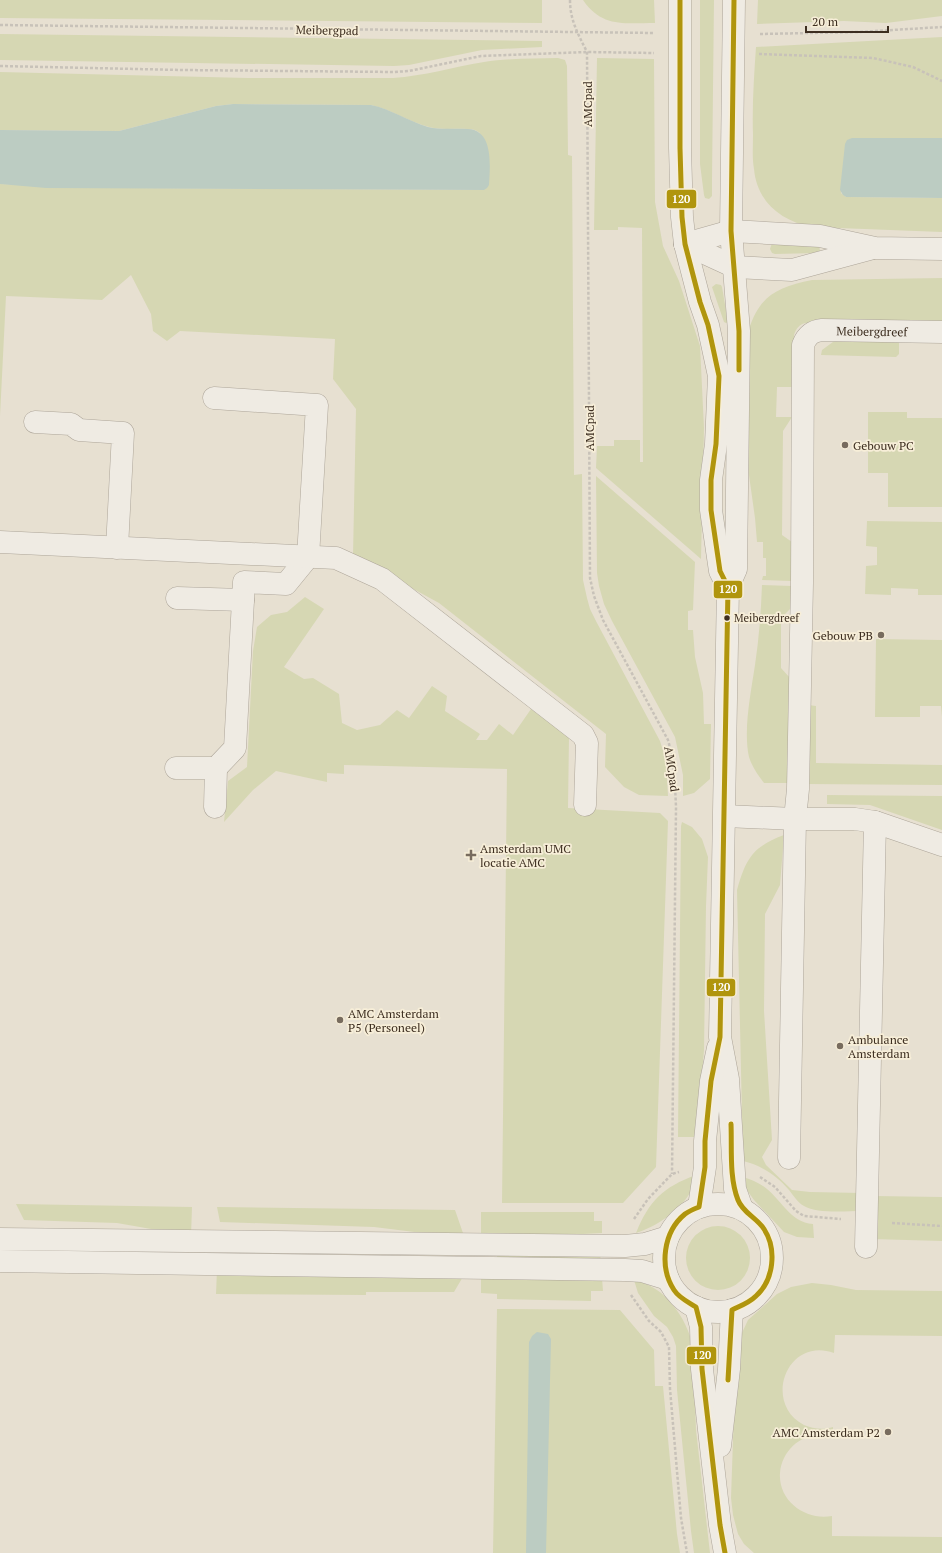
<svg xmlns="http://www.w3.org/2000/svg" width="942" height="1553" font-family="'PT Serif',serif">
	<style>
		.green { fill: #d6d7b3 }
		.water { fill: #bcccc2 }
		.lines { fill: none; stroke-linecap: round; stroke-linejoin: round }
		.minor-casing { stroke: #ada599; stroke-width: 23 }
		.path { stroke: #c8c2b9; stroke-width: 2.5; stroke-dasharray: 3 2; stroke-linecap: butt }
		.minor { stroke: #efebe3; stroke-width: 22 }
		.bus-1-casing { stroke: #f7eed8; stroke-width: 8 }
		.bus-1 { stroke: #b0950d; stroke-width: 5 }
		.poi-dot { fill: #786c5e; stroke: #f7eed8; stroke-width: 1.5 }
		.bus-dot { fill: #3d2e20; stroke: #f7eed8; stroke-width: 1.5 }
		.labels { text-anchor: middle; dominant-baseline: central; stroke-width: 3.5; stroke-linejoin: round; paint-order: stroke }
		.bus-label { font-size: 11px; fill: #3d2e20; stroke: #f7eed8; text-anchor: start }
		.street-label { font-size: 12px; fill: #3d2e20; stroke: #f7eed8 }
		.poi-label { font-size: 12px; fill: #3d2e20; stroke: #f7eed8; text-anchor: start }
		.line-badge { stroke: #f7eed8; stroke-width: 1.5 }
		.badge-label { font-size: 11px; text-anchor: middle; font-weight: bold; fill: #fff }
	</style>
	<rect width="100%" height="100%" fill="#e7e0d1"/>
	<path class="green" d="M0 0H542V23L0 18Z
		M583 0H654L655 23C625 23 602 28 583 0Z
		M700 0H714L712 179V196L709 199 705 198 704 195 700 164Z
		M758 0H942V16L886 23 844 21 757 24Z
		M0 34 542 41V47L482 50 409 65 394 66 0 60Z
		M942 37V138H852L841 193 846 197 942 198V232L812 227C781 221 757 202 754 169 752 158 753 146 753 135 752 106 754 76 756 47Z
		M558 58 565 60 567 66 568 155 572 156 574 475 582 474 583 580 587 598 590 609 597 623 660 741 666 760 668 796 639 795 624 787 605 767 606 734 439 603 353 556 356 409 333 379 335 339 180 331 167 341 153 331 151 314 131 275 102 300 6 296 0 416V184L133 188 484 190 480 133 475 130C460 127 444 131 429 127 409 122 391 109 371 105L233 104 216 106 119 131 0 130V72L248 78H393C424 76 453 67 484 62 507 58 534 59 558 58Z
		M597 58 654 59 655 202 663 246 679 281 700 346 704 428 701 559 596 468 597 446H614V440H640V462H643L642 228 618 227V230H594Z
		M772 243 819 245 820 251 818 253 775 254 772 253 770 249Z
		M942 278V325L806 323C799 324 796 329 794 335V387H777L776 417H792L783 431 782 535 792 542V581L762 580 763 576H766V558H763V542H757L755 518 747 461 749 329C760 295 778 287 812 280Z
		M716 284 721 285 722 287 728 322 726 323 724 322 712 287Z
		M837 339 899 340V354L896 357 821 355 822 350Z
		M868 412H907V418H942V507H888V473H868Z
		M596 476 695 562 693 610 688 611V630H693L695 657 703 693 704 724H711L710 779 694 793 683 796V775L675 737 612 621 604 604 599 586 597 573Z
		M867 521 942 522V595H918V589L891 588V595L865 594 866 566 877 565V547L866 546Z
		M762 585 792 586 791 608 781 618V668L790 678 789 783H764C758 775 752 767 749 757 743 730 751 692 755 665 759 638 761 612 762 585Z
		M305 597 324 609 284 667 304 679 313 678 339 694 342 723 357 730 380 725 397 710 409 718 432 686 447 696 445 711 480 734 476 740H487L499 724 513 735 531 709 569 737 568 808 660 813 668 821 656 1167 623 1203H502L507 769 344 765V774L327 773V782L276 771 253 790 224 822 228 781 247 767 253 651 257 627 271 615 287 612Z
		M876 639 942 640V717L941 706H920V717H875Z
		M808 705 816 706V763L942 765V785L805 784Z
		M827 795 942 796V830L870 805 827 804Z
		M682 822 692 827 702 839 708 857 706 906 704 1050 697 1137H678L681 826Z
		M784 835 780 885 765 914 764 1011 772 1140 762 1157 766 1165 792 1190 810 1192 862 1193V1211C846 1211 817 1214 804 1206 798 1203 793 1195 789 1190 777 1176 761 1165 743 1161L737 890C746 859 752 847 784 835Z
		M696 1175C694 1181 693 1188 690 1193 679 1211 656 1227 636 1233 649 1201 663 1187 696 1175Z
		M743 1177C750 1179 757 1182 763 1186 780 1197 790 1223 813 1224L814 1238 797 1237 784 1232 754 1200 746 1189Z
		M874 1196 942 1197V1241L871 1239Z
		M16 1204 192 1207 191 1236 117 1223 24 1220Z
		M217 1207 455 1210 464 1236 463 1238 374 1227 220 1222Z
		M481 1212H594V1221H602V1233L545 1236 481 1235Z
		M686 1258a32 32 0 1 1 64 0a32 32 0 1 1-64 0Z
		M600 1253 601 1263 497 1258V1255Z
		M217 1270 464 1275 454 1292H366V1295L216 1294Z
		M481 1277 602 1278 603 1291H591V1301L497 1299V1294L481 1293Z
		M634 1280C665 1286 687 1318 693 1347L696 1430 710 1553H694L691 1531 677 1390 676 1346 673 1337 667 1327 654 1316 638 1293Z
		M812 1283 831 1285 856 1290 942 1291V1336L835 1335 834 1353C787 1336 762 1403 804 1425 813 1429 824 1430 833 1427V1437C808 1428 782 1447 780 1473 778 1502 807 1521 832 1516V1536L942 1537V1553H754L744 1544 738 1534 733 1515 731 1498 734 1411 741 1335 748 1320 777 1294 791 1287Z
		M497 1309 620 1310 654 1350 655 1386H663L677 1534 680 1553H493Z"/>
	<path class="water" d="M233 104 371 105C391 109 408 121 428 127 441 130 454 128 468 129 494 130 490 167 489 185L487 188 484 190 46 188 0 184V130L119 131 216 106Z
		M852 138H942V198L846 197 843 195 840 190 845 144 847 140Z
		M537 1332 548 1334 551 1339 546 1553H526L529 1342 532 1336Z"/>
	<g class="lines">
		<defs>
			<g id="minor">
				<path d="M680 0V148L682 217 685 244 700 302 708 325 719 376 716 444 711 480V510L720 571 728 587"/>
				<path d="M734 0 731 231 739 331 736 569 728 587 720 1037 728 1079 735 1189 742 1209"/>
				<path d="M685 244 731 231 820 236 875 248 942 249"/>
				<path d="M685 244 735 267 792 270 870 249"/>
				<path d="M214 398 317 405 308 557 286 584 244 582 235 748 216 768"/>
				<path d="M35 422 71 424 79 430 123 433 117 548"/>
				<path d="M0 542 336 558 382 579 583 735 587 743 585 805"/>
				<path d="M177 598 243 600"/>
				<path d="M176 768H216L215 807"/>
				<path d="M725 816 795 819H855L875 822 942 845"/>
				<path id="s1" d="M789 1158 795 819 798 789 802 583 803 345C807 335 812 331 822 330L942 332"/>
				<circle cx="718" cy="1258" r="54"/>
				<path d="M699 1207 705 1167V1141L711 1081 718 1048"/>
				<path d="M0 1239 625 1246 645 1244 668 1237"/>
				<path d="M866 1247 875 822"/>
				<path d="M0 1261 625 1270 642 1271 668 1279"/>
				<path d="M696 1307 701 1327 702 1369 720 1525 725 1553"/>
				<path d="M720 1446 729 1369 732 1310"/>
			</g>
		</defs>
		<use href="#minor" class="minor-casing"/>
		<path class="path" d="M570 0C570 20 578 34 587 52L590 578 594 596 603 620 668 740C674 762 675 784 676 807L672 1174
			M0 25 654 33
			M760 34 859 32 942 27
			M759 54 873 58 913 67 942 81
			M0 66 182 70 394 72 409 71 481 56 587 52 654 53
			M760 1177 775 1187 796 1211 804 1216 841 1219
			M634 1219 648 1199 672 1174 679 1172
			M892 1223 942 1226
			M631 1295 649 1321 661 1332 669 1347 670 1389 681 1518 687 1553"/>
		<use href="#minor" class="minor"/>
		<defs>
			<path id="bus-1" d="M680 0V148L682 217 685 244 700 302 708 325 719 376 716 444 711 480V510L720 571 728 587 720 1037 711 1081 705 1141V1167L699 1207C694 1209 689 1211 685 1214 663 1232 659 1267 674 1290 679 1298 688 1302 696 1307L701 1327 702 1369 720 1525 725 1553
				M734 0 731 231 739 331V370
				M728 1380 732 1310C740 1306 749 1303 756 1296 774 1280 777 1249 764 1229 756 1217 743 1213 738 1200 729 1177 732 1148 731 1124"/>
		</defs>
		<use href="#bus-1" class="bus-1-casing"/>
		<use href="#bus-1" class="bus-1"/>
	</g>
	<g class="poi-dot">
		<circle cx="845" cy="445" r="4"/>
		<circle cx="881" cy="635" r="4"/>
		<path d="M469 849h4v4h4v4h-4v4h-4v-4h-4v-4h4z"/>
		<circle cx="340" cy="1020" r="4"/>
		<circle cx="840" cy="1046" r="4"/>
		<circle cx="888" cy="1432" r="4"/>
	</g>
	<circle class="bus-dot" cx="727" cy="618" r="3.5"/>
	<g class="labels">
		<g class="bus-label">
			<text x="734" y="618">Meibergdreef</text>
		</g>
		<g class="street-label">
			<text transform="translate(327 30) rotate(1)">Meibergpad</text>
			<text transform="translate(587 104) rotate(-90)">AMCpad</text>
			<text stroke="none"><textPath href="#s1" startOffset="889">Meibergdreef</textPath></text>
			<text transform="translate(589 428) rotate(-90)">AMCpad</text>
			<text transform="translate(672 769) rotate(82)">AMCpad</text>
		</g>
		<g class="poi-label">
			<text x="853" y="445">Gebouw PC</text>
			<text x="873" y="635" text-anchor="end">Gebouw PB</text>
			<text x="480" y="848">Amsterdam UMC<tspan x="480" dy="14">locatie AMC</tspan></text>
			<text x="348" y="1013">AMC Amsterdam<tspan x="348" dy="14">P5 (Personeel)</tspan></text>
			<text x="848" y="1039">Ambulance<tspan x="848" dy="14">Amsterdam</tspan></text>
			<text x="880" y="1432" text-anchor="end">AMC Amsterdam P2</text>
		</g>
	</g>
	<g class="line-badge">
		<rect x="666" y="189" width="31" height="20" rx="4" fill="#b0950d"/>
		<rect x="713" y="580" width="30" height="19" rx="4" fill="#b0950d"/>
		<rect x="706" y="978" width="30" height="19" rx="4" fill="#b0950d"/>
		<rect x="686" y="1346" width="31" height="19" rx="4" fill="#b0950d"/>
	</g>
	<g class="badge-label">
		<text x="681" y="203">120</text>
		<text x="728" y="593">120</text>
		<text x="721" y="991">120</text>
		<text x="702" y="1359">120</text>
	</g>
	<path d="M806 26v6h82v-6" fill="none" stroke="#3d2e20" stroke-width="2"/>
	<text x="812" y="26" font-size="12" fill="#3d2e20" stroke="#f7eed8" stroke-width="3" paint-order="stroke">20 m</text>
</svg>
